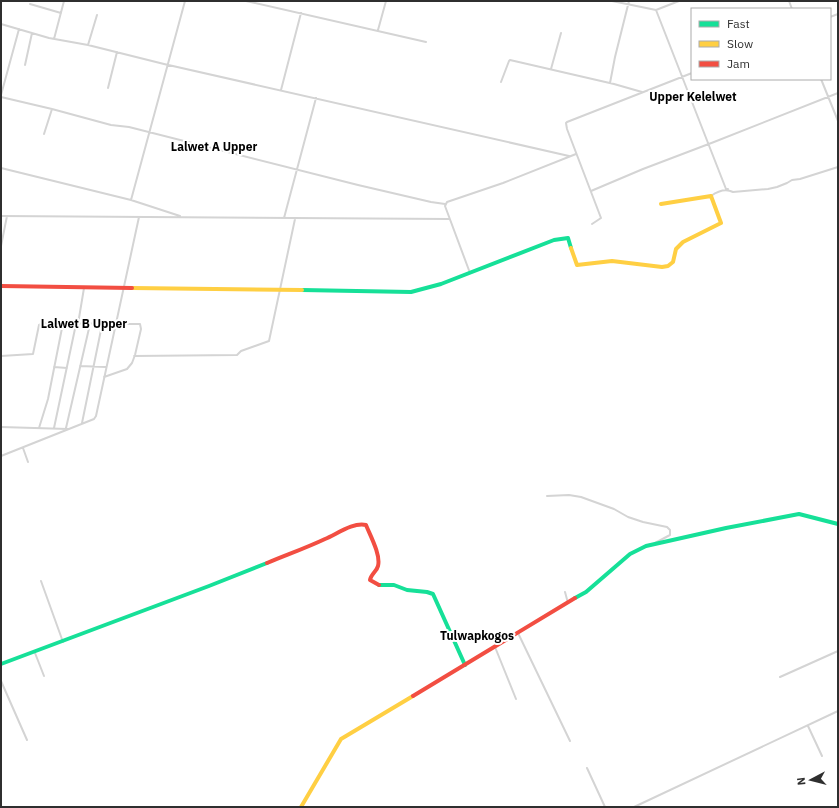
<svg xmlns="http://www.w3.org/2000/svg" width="839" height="808" font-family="'IBM Plex Sans',sans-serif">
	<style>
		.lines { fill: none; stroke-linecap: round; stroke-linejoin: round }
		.street { stroke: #d4d4d4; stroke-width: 2 }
		.fast { stroke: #16e098; stroke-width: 4 }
		.slow { stroke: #ffcf43; stroke-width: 4 }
		.jam { stroke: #f24e42; stroke-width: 4 }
		.labels { text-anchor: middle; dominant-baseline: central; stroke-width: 4; stroke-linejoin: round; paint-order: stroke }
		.quarter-label { font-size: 12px; font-weight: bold; fill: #000; stroke: #fff }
	</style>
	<rect width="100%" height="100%" fill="#fff"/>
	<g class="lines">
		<path class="street" d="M246 1 426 42
			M612 1 656 10 679 1
			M789 1 792 9
			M30 4 61 13
			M656 10 726 189H728
			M830 17 838 14
			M1 24 49 38 88 45 164 64 569 156
			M378 30 386 1
			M54 39 64 1
			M88 45 97 15
			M25 65 32 33
			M551 69 561 33
			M821 79 838 121
			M501 82 509 61 510 60 614 84 642 92
			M610 83 615 57 629 1
			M108 88 117 52
			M281 90 301 13
			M1 95 19 29
			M1 97 52 109 111 125 129 127 358 185 431 202 445 204
			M44 134 52 109
			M1 168 131 200 180 216
			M591 191 643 169 714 142 838 93
			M711 196C718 191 725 188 733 192L768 189 777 187 787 183 792 180 800 179 838 167
			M131 200 185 1
			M1 216 449 219
			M284 218 316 98
			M592 224 601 218 567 129 566 123 567 122 692 73
			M1 246 7 216
			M470 273 445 206 447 202 503 183 576 154
			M78 324 84 288
			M1 356 33 354 39 325 43 323 140 324 141 329 135 355 132 363 127 369 104 377
			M134 356 237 355 241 351 269 341 295 219
			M80 366 106 367
			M54 367 67 368
			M82 423 102 325
			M1 427 68 429
			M39 428 48 399 63 323
			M54 428 76 324
			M66 428 90 324
			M23 448 28 462
			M1 456 94 419 96 416 139 217
			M547 496 569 495 581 497 614 509 628 517 643 522 667 527 670 530V535L655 543
			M41 581 63 642
			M565 592 568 603
			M518 633 570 741
			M495 647 516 699
			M35 653 44 676
			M780 677 838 651
			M1 681 27 740
			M808 726 822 756
			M587 768 605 807
			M634 807 838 711"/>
		<path class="fast" d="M302 290 411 292 441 284 554 240 568 238 571 248
			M379 585H394L407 590 427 592 433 594 465 665
			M575 598 586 592 630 554 646 546 726 528 799 514 838 524
			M1 664 209 586 267 563"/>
		<path class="slow" d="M571 248 577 265 612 261 662 267 668 266 673 262 676 249 683 242 721 223 711 196 661 204
			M132 288 302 290
			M301 807 341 739 413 696"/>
		<path class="jam" d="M1 286 132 288
			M267 563C286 555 306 548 325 539 337 534 353 522 366 525 370 535 381 555 378 566 377 571 371 574 370 580L379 585
			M413 696 575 598"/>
	</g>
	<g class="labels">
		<g class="quarter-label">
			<text x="693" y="96">Upper Kelelwet</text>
			<text x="214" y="146">Lalwet A Upper</text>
			<text x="84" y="323">Lalwet B Upper</text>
			<text x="477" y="635">Tulwapkogos</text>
		</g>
	</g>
	<rect width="839" height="808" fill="none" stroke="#2f2f2f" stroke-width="4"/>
	<rect x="691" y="8" width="140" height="72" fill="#ffffff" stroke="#acacac"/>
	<rect x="699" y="21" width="20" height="6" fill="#16e098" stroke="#acacac"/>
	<text x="727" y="28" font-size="12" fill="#2f2f2f">Fast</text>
	<rect x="699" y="41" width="20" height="6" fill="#ffcf43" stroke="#acacac"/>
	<text x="727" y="48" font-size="12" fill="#2f2f2f">Slow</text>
	<rect x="699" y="61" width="20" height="6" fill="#f24e42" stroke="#acacac"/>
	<text x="727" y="68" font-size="12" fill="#2f2f2f">Jam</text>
	<g transform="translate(811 780) rotate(263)" stroke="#ffffff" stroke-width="3" paint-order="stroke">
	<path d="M0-3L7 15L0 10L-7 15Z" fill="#2f2f2f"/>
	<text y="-6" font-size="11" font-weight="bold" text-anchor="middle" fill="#2f2f2f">N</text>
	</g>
</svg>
